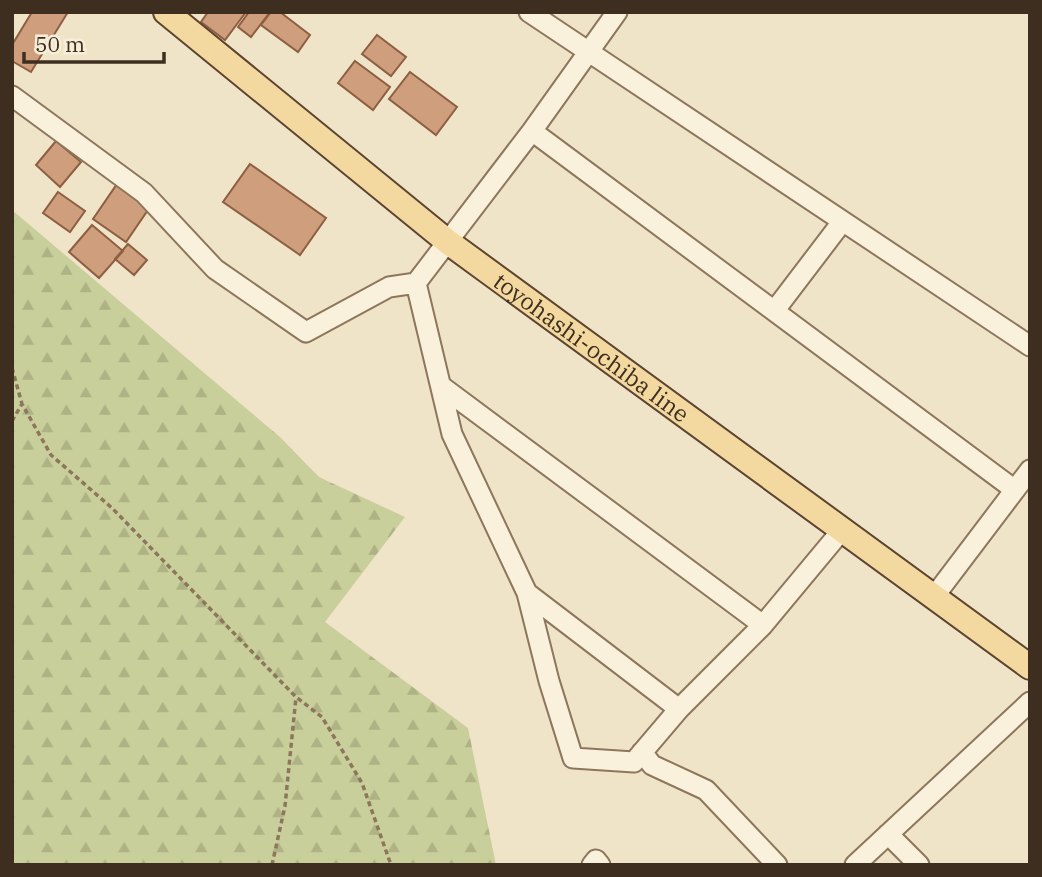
<svg xmlns="http://www.w3.org/2000/svg" width="1042" height="877" font-family="'IBM Plex Serif',serif">
	<style>
		.forest { fill: url(#forest-firs) }
		.building { fill: #cf9f7d; stroke: #8d5f41; stroke-width: 2 }
		.lines { fill: none; stroke-linecap: round; stroke-linejoin: round }
		.minor-casing { stroke: #8d765c; stroke-width: 23 }
		.major-casing { stroke: #5b4430; stroke-width: 28 }
		.path { stroke: #8d765c; stroke-width: 3.5; stroke-dasharray: 5 3.5; stroke-linecap: butt }
		.minor { stroke: #faf1dc; stroke-width: 19 }
		.major { stroke: #f3d9a0; stroke-width: 24 }
		.labels { text-anchor: middle; dominant-baseline: central; stroke-width: 5; stroke-linejoin: round; paint-order: stroke }
		.street-label { font-size: 23px; fill: #3d2e20; stroke: #f7eed8 }
	</style>
	<defs>
		<pattern id="forest-firs" width="22" height="20" patternUnits="userSpaceOnUse" patternTransform="scale(1.75)"><rect width="22" height="20" fill="#c9cf9b"/><path d="M5 1l3.5 6h-7zM16 11l3.5 6h-7z" fill="#aeb285"/></pattern>
	</defs>
	<rect width="100%" height="100%" fill="#f0e4c8"/>
	<path class="forest" d="M12 210 280 437 319 477 405 517 325 622 468 728 496 865H12Z"/>
	<path class="building" d="M32 12H68L31 72 12 61V45Z
		M208 12H246L225 40 201 22Z
		M249 12H270L251 37 238 27Z
		M271 12H280L310 35 298 52 261 25Z
		M377 35 406 57 391 76 362 54Z
		M355 61 390 87 373 110 338 83Z
		M410 72 457 107 436 135 389 99Z
		M56 141 81 162 60 187 36 165Z
		M250 164 326 218 300 255 223 202Z
		M117 184 150 207 126 242 93 219Z
		M58 192 85 211 70 232 43 213Z
		M92 225 123 251 99 278 69 252Z
		M128 244 147 260 134 275 115 259Z"/>
	<g class="lines">
		<defs>
			<path id="minor" d="M529 12 1030 346
				M617 12 532 131 416 283 452 434 527 593 549 681 573 758 634 762 679 709 763 625 842 530
				M12 96 144 193 215 269 306 332 389 287 416 283
				M532 131 1015 490
				M775 310 842 222
				M441 386 763 625
				M527 593 679 709
				M933 598 1030 470
				M642 752 652 765 706 790 777 865
				M888 834 919 865
				M592 865 596 860 600 865
				M855 865 1030 702"/>
			<g id="major">
				<path id="s1" d="M166 12 448 242 1030 667"/>
			</g>
		</defs>
		<use href="#minor" class="minor-casing"/>
		<use href="#major" class="major-casing"/>
		<path class="path" d="M12 368 22 404
			M12 421 22 404 51 455 112 508 296 697 322 717 362 783 391 865
			M272 865 285 806 296 697"/>
		<use href="#minor" class="minor"/>
		<use href="#major" class="major"/>
	</g>
	<g class="labels">
		<g class="street-label">
			<text stroke="none"><textPath href="#s1" startOffset="542">toyohashi-ochiba line</textPath></text>
		</g>
	</g>
	<rect width="1042" height="877" fill="none" stroke="#3d2e20" stroke-width="28"/>
	<path d="M24 52v10h140v-10" fill="none" stroke="#3d2e20" stroke-width="3.5"/>
	<text x="35" y="52" font-size="21" fill="#3d2e20" stroke="#f7eed8" stroke-width="5" paint-order="stroke">50 m</text>
</svg>
